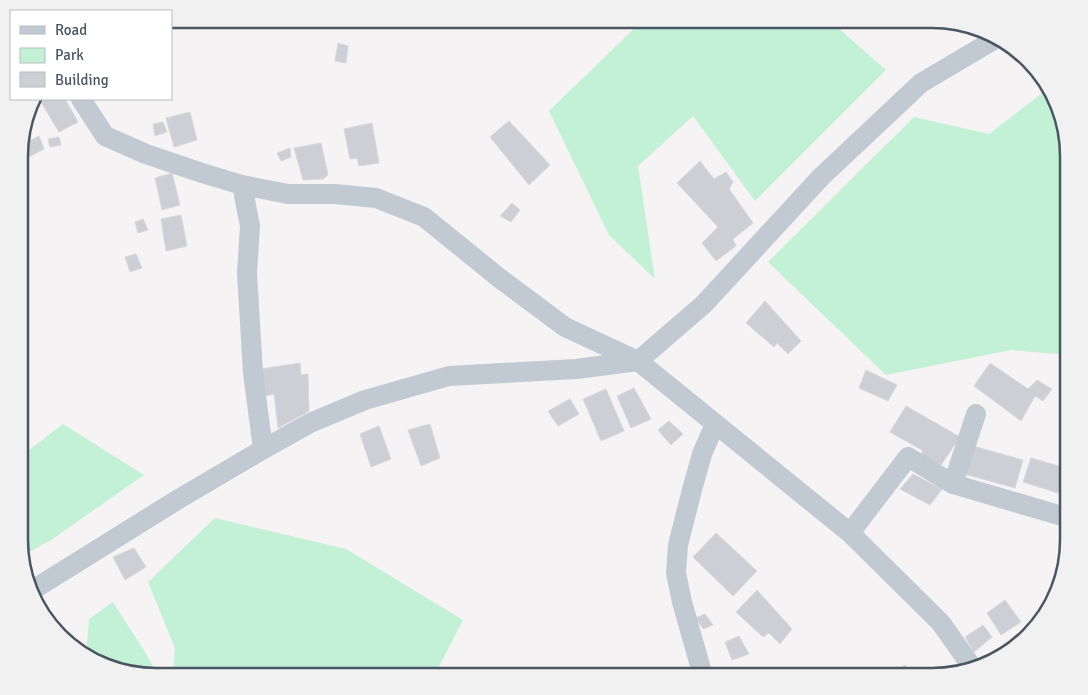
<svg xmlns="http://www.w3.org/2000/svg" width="1088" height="695" font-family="Signika,sans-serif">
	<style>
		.green { fill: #c3f1d5 }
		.building { fill: #cdcfd5; stroke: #d7d9de }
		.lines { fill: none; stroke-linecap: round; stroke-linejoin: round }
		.minor { stroke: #c1cad2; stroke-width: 20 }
		.rim { fill: none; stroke: #4a5661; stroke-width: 2.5 }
	</style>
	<rect width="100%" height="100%" fill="#f5f3f3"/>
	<path class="green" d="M644 19H828L886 70 755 201 693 116 638 166 655 279 609 235 549 111Z
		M1046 90 1054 96 1069 147V355L1011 350 886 375 768 262 914 117 989 134Z
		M63 424 144 475 51 540 20 557V457Z
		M215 518 346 549 463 620 434 676H173L175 648 148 582Z
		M113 602 145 652 158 676 86 655 89 619Z"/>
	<path class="building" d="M338 43 348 46 346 63 335 61Z
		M32 99H33L37 107 29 109Z
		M47 99H65L78 122 59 132 41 102Z
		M190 112 197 140 174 147 166 118Z
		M509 121 550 165 529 185 490 137Z
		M163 122 167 132 155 136 153 124Z
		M372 123 379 163 359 166 357 158 350 159 344 129Z
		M39 136 44 149 27 158 21 145Z
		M59 137 61 145 50 147 48 139Z
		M321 143 328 175 323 179 303 180 294 148Z
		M290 148 291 157 281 161 277 153Z
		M700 161 714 179 726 172 733 182 729 189 753 223 733 239 736 246 716 261 702 243 718 227 677 183Z
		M172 173 180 205 162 210 155 178Z
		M512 203 520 210 511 222 500 216Z
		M181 215 187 246 166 251 161 219Z
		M143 219 148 230 138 233 135 222Z
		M136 254 142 268 130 272 125 257Z
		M765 301 801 341 788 354 777 343 774 347 746 323Z
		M300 363 301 375 308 374 309 411 278 428 274 394 265 396 261 369Z
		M990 363 1028 389 1037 380 1052 389 1043 401 1035 396 1021 421 974 386Z
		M866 370 897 385 888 401 859 388Z
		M634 388 651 419 631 428 617 396Z
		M606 389 624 431 601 441 583 399Z
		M570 399 579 414 558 426 548 411Z
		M906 406 960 437 939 468 922 461V450L890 432Z
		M669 421 683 434 671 445 658 430Z
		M430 424 440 458 421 466 408 430Z
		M379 426 391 459 371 467 360 434Z
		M973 446 1023 460 1015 488 964 474Z
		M1031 458 1066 468 1058 493 1023 482Z
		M913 474 942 489 930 505 900 489Z
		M716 533 757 571 733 596 693 557Z
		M134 548 146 567 125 580 113 557Z
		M757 590 792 629 780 644 769 633 763 637 736 612Z
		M1005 600 1021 622 1001 635 987 613Z
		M705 614 713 625 703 629 696 618Z
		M983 625 992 637 974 652 965 637Z
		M739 636 749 654 732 660 725 642Z
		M905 665 913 676H888Z"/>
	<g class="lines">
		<path class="minor" d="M81 99 105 136 146 154 202 173 242 185 288 194H335L376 198 424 217 498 277 565 327 638 361 850 533 941 623 972 667
			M242 185 250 226 247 273 253 373 263 449
			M953 484 976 414
			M850 533 908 457 953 484 1069 518
			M31 591 177 500 255 454 310 423 365 400 449 376 576 369 638 361 704 304 821 177 921 83 997 38
			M703 676 682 602 676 573 678 545 692 490 702 454 715 424"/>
	</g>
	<path d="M0 0H1088V695H0ZM156 28H932A128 128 0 0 1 1060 156V540A128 128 0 0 1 932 668H156A128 128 0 0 1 28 540V156A128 128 0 0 1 156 28Z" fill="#f1f1f2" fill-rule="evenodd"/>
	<path class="rim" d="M156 28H932A128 128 0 0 1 1060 156V540A128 128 0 0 1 932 668H156A128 128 0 0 1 28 540V156A128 128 0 0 1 156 28Z"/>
	<rect x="10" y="10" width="162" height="90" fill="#ffffff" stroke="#b7bbc0"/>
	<rect x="20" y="26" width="25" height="8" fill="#c1cad2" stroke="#b7bbc0"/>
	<text x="55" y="35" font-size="15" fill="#4a5661">Road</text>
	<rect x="20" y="48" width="25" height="15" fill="#c3f1d5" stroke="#b7bbc0"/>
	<text x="55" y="60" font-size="15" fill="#4a5661">Park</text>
	<rect x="20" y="72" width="25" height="15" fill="#cdcfd5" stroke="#b7bbc0"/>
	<text x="55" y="85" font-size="15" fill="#4a5661">Building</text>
</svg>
